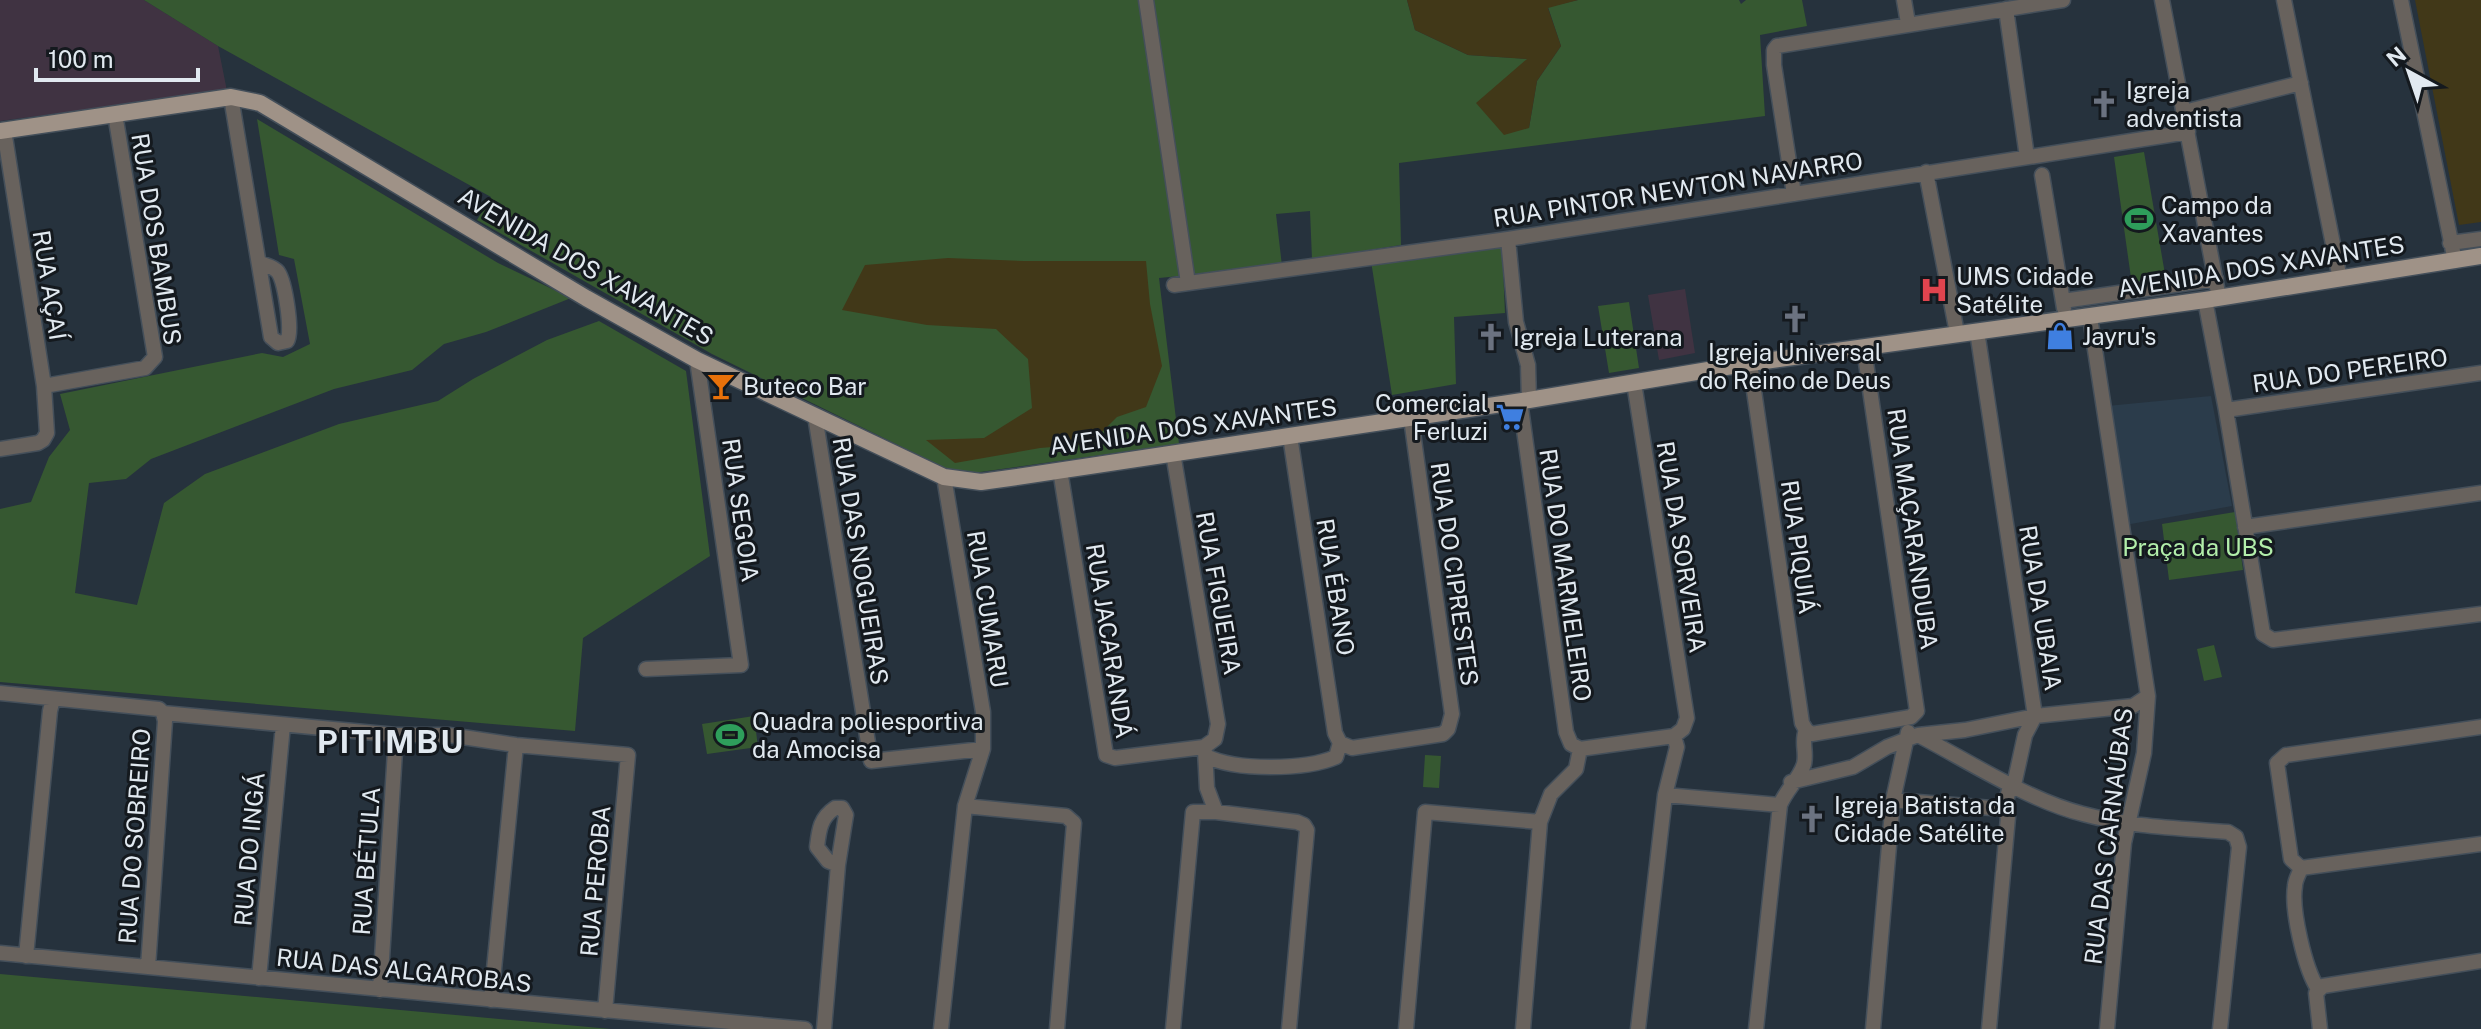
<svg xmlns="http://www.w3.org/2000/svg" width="2481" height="1029" font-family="'Public Sans',sans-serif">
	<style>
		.commercial { fill: #403342 }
		.built { fill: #2b3c4b }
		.green { fill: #365831 }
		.sand { fill: #413818 }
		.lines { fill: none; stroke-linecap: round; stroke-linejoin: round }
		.minor-casing { stroke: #444f5a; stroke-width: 17 }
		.major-casing { stroke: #444f5a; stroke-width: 19 }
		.minor { stroke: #68625d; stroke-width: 14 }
		.major { stroke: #9f9287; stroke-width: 16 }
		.labels { text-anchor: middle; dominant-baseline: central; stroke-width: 6; stroke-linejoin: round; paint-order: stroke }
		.poi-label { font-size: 24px; fill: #e1e9f0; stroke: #14191e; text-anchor: start }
		.street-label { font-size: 24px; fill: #e1e9f0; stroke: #14191e }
		.park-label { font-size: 24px; fill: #b2eeaa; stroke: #14191e }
		.district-label { font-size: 32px; font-weight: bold; letter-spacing: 2px; fill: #e1e9f0; stroke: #14191e }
	</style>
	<rect width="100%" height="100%" fill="#26323d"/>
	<path class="commercial" d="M0 0H144L218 46 227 91 0 121Z
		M1685 289 1695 353 1659 360 1648 295Z"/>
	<path class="built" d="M2211 396 2232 506 2125 525 2107 406Z"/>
	<path class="green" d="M144 0H1407L1415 30 1468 55 1528 59 1529 128 1537 81 1561 46 1548 7 1578 0H1739L1741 4 1746 0H1802L1807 26 1760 35 1765 116 1399 163 1401 245 1312 259 1310 211 1276 214 1282 266 1159 278 1179 444 973 473 947 469 712 354 477 220 491 197 218 46Z
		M257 119 498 263 571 298 486 332 444 344 412 370 334 389 151 459 126 479 89 483 75 593 137 605 164 503 205 474 339 424 438 401 473 379 547 340 599 321 686 371 710 556 583 638 575 731 0 682V509L31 502 49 457 70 430 60 394 262 353 283 357 310 344 294 259 279 255Z
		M2144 152 2166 280 2132 285 2114 157Z
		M1502 245 1505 313 1454 317 1456 384 1392 395 1371 261Z
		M1629 302 1639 368 1609 373 1598 306Z
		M2235 512 2243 570 2169 580 2162 524Z
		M2214 645 2222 677 2204 681 2197 649Z
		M754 716 758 747 707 754 702 724Z
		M1425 755 1441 756 1439 788 1423 787Z
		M0 974 611 1029H0Z"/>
	<path class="sand" d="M1407 0H1578L1548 8 1561 46 1537 81 1529 128 1504 135 1476 103 1527 59 1468 55 1415 30Z
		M2415 0H2481V222L2459 225Z
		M948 258 1024 261H1146L1150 304 1162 366 1146 407 1117 417 1090 444 1040 448 955 463 926 440 984 438 1032 408 1028 359 996 329 927 325 842 310 865 265Z"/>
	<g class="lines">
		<defs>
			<path id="minor" d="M1146 0 1188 283
				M1904 0 1908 23
				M2162 0 2219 298
				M2284 0 2340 279
				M2401 0 2455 261
				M2006 9 2027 157
				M231 97 271 337 278 343 287 341C293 332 285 282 278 272 273 266 267 266 260 263
				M2184 112 2301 83
				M1926 172 1957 333
				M2042 175 2064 308
				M1794 194 1774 65V50L1777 46 2063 0
				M1508 239 1516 322 1528 365 1529 400
				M2450 243 2481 239
				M1174 285 1508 239 2188 132
				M2205 300 2226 410 2263 634 2273 640 2481 614
				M2063 301 2216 279
				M2090 317 2148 696 2144 753 2124 843 2107 1029
				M1977 331 2035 716 2025 735 2014 785 2009 790 2004 809 2008 817 1989 1029
				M1750 363 1802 723 1806 730 1812 734 1911 717 1917 711 1864 349
				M44 386 145 368 155 357 115 114
				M1520 401 1566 732 1571 744 1580 749
				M2226 410 2481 373
				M815 416 871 761 983 749
				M1290 436 1335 733 1340 743 1352 748 1443 734 1448 729 1452 714 1411 418
				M0 449 38 443 43 440 47 433 44 386 4 130
				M1060 470 1106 755 1115 758 1204 747 1215 739 1218 724 1173 453
				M2245 527 2481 493
				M646 669 741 665 697 360
				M0 693 159 709 163 713 165 721 148 967
				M163 713 396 735H449L516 745 628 755 605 1011
				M2481 727 2286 755 2277 763 2291 859 2301 868 2481 844
				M1918 735C1968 761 2030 801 2083 814 2131 827 2179 828 2228 832L2236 837 2239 847 2220 1029
				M1580 749 1674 736 1683 729 1687 718 1634 383
				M1205 751 1207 788 1216 812
				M1206 756C1235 771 1306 770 1336 757L1340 743
				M1791 782 1853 767 1887 747 1918 735 1965 730 2035 716 2133 706 2148 696
				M1665 795 1780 805
				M1893 800 2004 809
				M965 806 1066 816 1074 823 1057 1029
				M2301 868C2299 874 2295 880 2295 886 2291 910 2305 969 2318 989
				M0 953 805 1029
				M26 956 50 711 53 699
				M259 978 283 725
				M380 990 396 735
				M491 1000 516 745
				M824 1029 838 865 846 815 842 808H835C820 818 819 830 817 847L828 861 838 865
				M941 1029 965 806 983 749V712L944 477
				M1173 1029 1193 812H1216L1297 822 1304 825 1307 830 1289 1029
				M1406 1029 1425 812 1540 822
				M1523 1029 1540 822 1551 794 1576 769 1580 749
				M1638 1029 1665 795 1677 747 1674 736
				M1756 1029 1780 805C1786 790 1800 778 1804 764 1807 752 1801 742 1806 730
				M1873 1029 1893 800 1908 732
				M2320 1029 2316 993 2323 986 2481 961"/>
			<path id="major" d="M0 131 231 97 260 103 586 298 697 360 944 477 981 482 1010 478 1529 400 1750 363 2205 300 2481 256"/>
		</defs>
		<use href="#minor" class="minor-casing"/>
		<use href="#major" class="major-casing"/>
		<use href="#minor" class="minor"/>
		<use href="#major" class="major"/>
	</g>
	<defs>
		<symbol id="church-bare" viewBox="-9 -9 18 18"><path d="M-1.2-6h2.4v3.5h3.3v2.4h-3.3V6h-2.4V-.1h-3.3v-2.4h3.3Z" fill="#6b7280" stroke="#14191e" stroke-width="2.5" paint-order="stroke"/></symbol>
		<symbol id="stadium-bare" viewBox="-9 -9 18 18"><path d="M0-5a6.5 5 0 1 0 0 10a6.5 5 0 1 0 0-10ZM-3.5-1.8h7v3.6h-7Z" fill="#2e9e5b" stroke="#14191e" stroke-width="2.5" paint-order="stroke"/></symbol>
		<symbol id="hospital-bare" viewBox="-9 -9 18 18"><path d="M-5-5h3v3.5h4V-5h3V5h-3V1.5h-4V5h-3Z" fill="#e0444e" stroke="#14191e" stroke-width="2.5" paint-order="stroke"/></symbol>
		<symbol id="shop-bare" viewBox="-9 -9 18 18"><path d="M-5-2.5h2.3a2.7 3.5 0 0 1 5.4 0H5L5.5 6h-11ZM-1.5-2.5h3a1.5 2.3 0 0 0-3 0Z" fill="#3f7fe0" stroke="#14191e" stroke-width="2.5" paint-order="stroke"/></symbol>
		<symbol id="bar-bare" viewBox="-9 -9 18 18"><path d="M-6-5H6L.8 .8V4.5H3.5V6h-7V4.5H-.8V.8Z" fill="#e8710a" stroke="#14191e" stroke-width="2.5" paint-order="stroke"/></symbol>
		<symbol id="supermarket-bare" viewBox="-9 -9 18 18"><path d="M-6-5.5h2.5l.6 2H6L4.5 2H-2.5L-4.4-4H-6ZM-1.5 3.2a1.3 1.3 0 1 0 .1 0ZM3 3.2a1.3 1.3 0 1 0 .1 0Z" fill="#3f7fe0" stroke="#14191e" stroke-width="2.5" paint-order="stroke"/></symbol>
	</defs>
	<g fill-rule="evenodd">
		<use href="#church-bare" x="2084" y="84" width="40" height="40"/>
		<use href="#stadium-bare" x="2119" y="199" width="40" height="40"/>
		<use href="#hospital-bare" x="1914" y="270" width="40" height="40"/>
		<use href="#church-bare" x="1775" y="299" width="40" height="40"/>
		<use href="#shop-bare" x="2040" y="316" width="40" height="40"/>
		<use href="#church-bare" x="1471" y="317" width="40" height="40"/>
		<use href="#bar-bare" x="701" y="366" width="40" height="40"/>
		<use href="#supermarket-bare" x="1490" y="397" width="40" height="40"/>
		<use href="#stadium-bare" x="710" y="715" width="40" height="40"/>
		<use href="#church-bare" x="1792" y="799" width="40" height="40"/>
	</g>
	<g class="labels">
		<g class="poi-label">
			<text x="2126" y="90">Igreja<tspan x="2126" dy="28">adventista</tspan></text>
			<text x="2161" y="205">Campo da<tspan x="2161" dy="28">Xavantes</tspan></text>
			<text x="1956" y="276">UMS Cidade<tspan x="1956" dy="28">Satélite</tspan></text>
			<text x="2082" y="336">Jayru's</text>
			<text x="1513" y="337">Igreja Luterana</text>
			<text x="1795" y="352" text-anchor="middle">Igreja Universal<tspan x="1795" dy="28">do Reino de Deus</tspan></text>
			<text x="743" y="386">Buteco Bar</text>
			<text x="1488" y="403" text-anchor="end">Comercial<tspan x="1488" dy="28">Ferluzi</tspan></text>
			<text x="752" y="721">Quadra poliesportiva<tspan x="752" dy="28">da Amocisa</tspan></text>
			<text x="1834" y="805">Igreja Batista da<tspan x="1834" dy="28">Cidade Satélite</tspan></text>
		</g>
		<g class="street-label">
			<text transform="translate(1678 189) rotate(-9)">RUA PINTOR NEWTON NAVARRO</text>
			<text transform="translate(157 239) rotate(81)">RUA DOS BAMBUS</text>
			<text transform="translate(586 266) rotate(30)">AVENIDA DOS XAVANTES</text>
			<text transform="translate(2261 266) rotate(-9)">AVENIDA DOS XAVANTES</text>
			<text transform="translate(50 285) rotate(81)">RUA AÇAÍ</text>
			<text transform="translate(2350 370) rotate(-8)">RUA DO PEREIRO</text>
			<text transform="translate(1193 426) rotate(-8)">AVENIDA DOS XAVANTES</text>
			<text transform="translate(741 510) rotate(82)">RUA SEGOIA</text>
			<text transform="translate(1913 529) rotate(82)">RUA MAÇARANDUBA</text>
			<text transform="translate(1682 547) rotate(81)">RUA DA SORVEIRA</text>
			<text transform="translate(1799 547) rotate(82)">RUA PIQUIÁ</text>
			<text transform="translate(861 561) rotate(81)">RUA DAS NOGUEIRAS</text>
			<text transform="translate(1455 574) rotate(82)">RUA DO CIPRESTES</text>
			<text transform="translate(1566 575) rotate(82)">RUA DO MARMELEIRO</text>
			<text transform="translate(1336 587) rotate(81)">RUA ÉBANO</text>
			<text transform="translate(1219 593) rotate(80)">RUA FIGUEIRA</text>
			<text transform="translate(2041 608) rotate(81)">RUA DA UBAIA</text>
			<text transform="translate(988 609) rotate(81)">RUA CUMARU</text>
			<text transform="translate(1110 641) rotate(81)">RUA JACARANDÁ</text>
			<text transform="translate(134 836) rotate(-86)">RUA DO SOBREIRO</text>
			<text transform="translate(2108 836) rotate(-83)">RUA DAS CARNAÚBAS</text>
			<text transform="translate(249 849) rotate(-85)">RUA DO INGÁ</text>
			<text transform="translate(366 861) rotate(-86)">RUA BÉTULA</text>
			<text transform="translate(595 881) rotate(-85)">RUA PEROBA</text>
			<text transform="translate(404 970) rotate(6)">RUA DAS ALGAROBAS</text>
		</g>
		<g class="park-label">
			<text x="2198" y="547">Praça da UBS</text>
		</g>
		<g class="district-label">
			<text x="391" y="741">PITIMBU</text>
		</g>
	</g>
	<g transform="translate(2409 72) rotate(320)" stroke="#14191e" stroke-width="6" paint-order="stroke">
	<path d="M0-6L14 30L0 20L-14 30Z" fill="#e1e9f0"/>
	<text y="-12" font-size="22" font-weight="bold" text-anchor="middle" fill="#e1e9f0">N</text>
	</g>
	<path d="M36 68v12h162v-12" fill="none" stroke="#e1e9f0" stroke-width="4"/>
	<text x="48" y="68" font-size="24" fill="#e1e9f0" stroke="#14191e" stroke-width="6" paint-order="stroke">100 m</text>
</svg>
